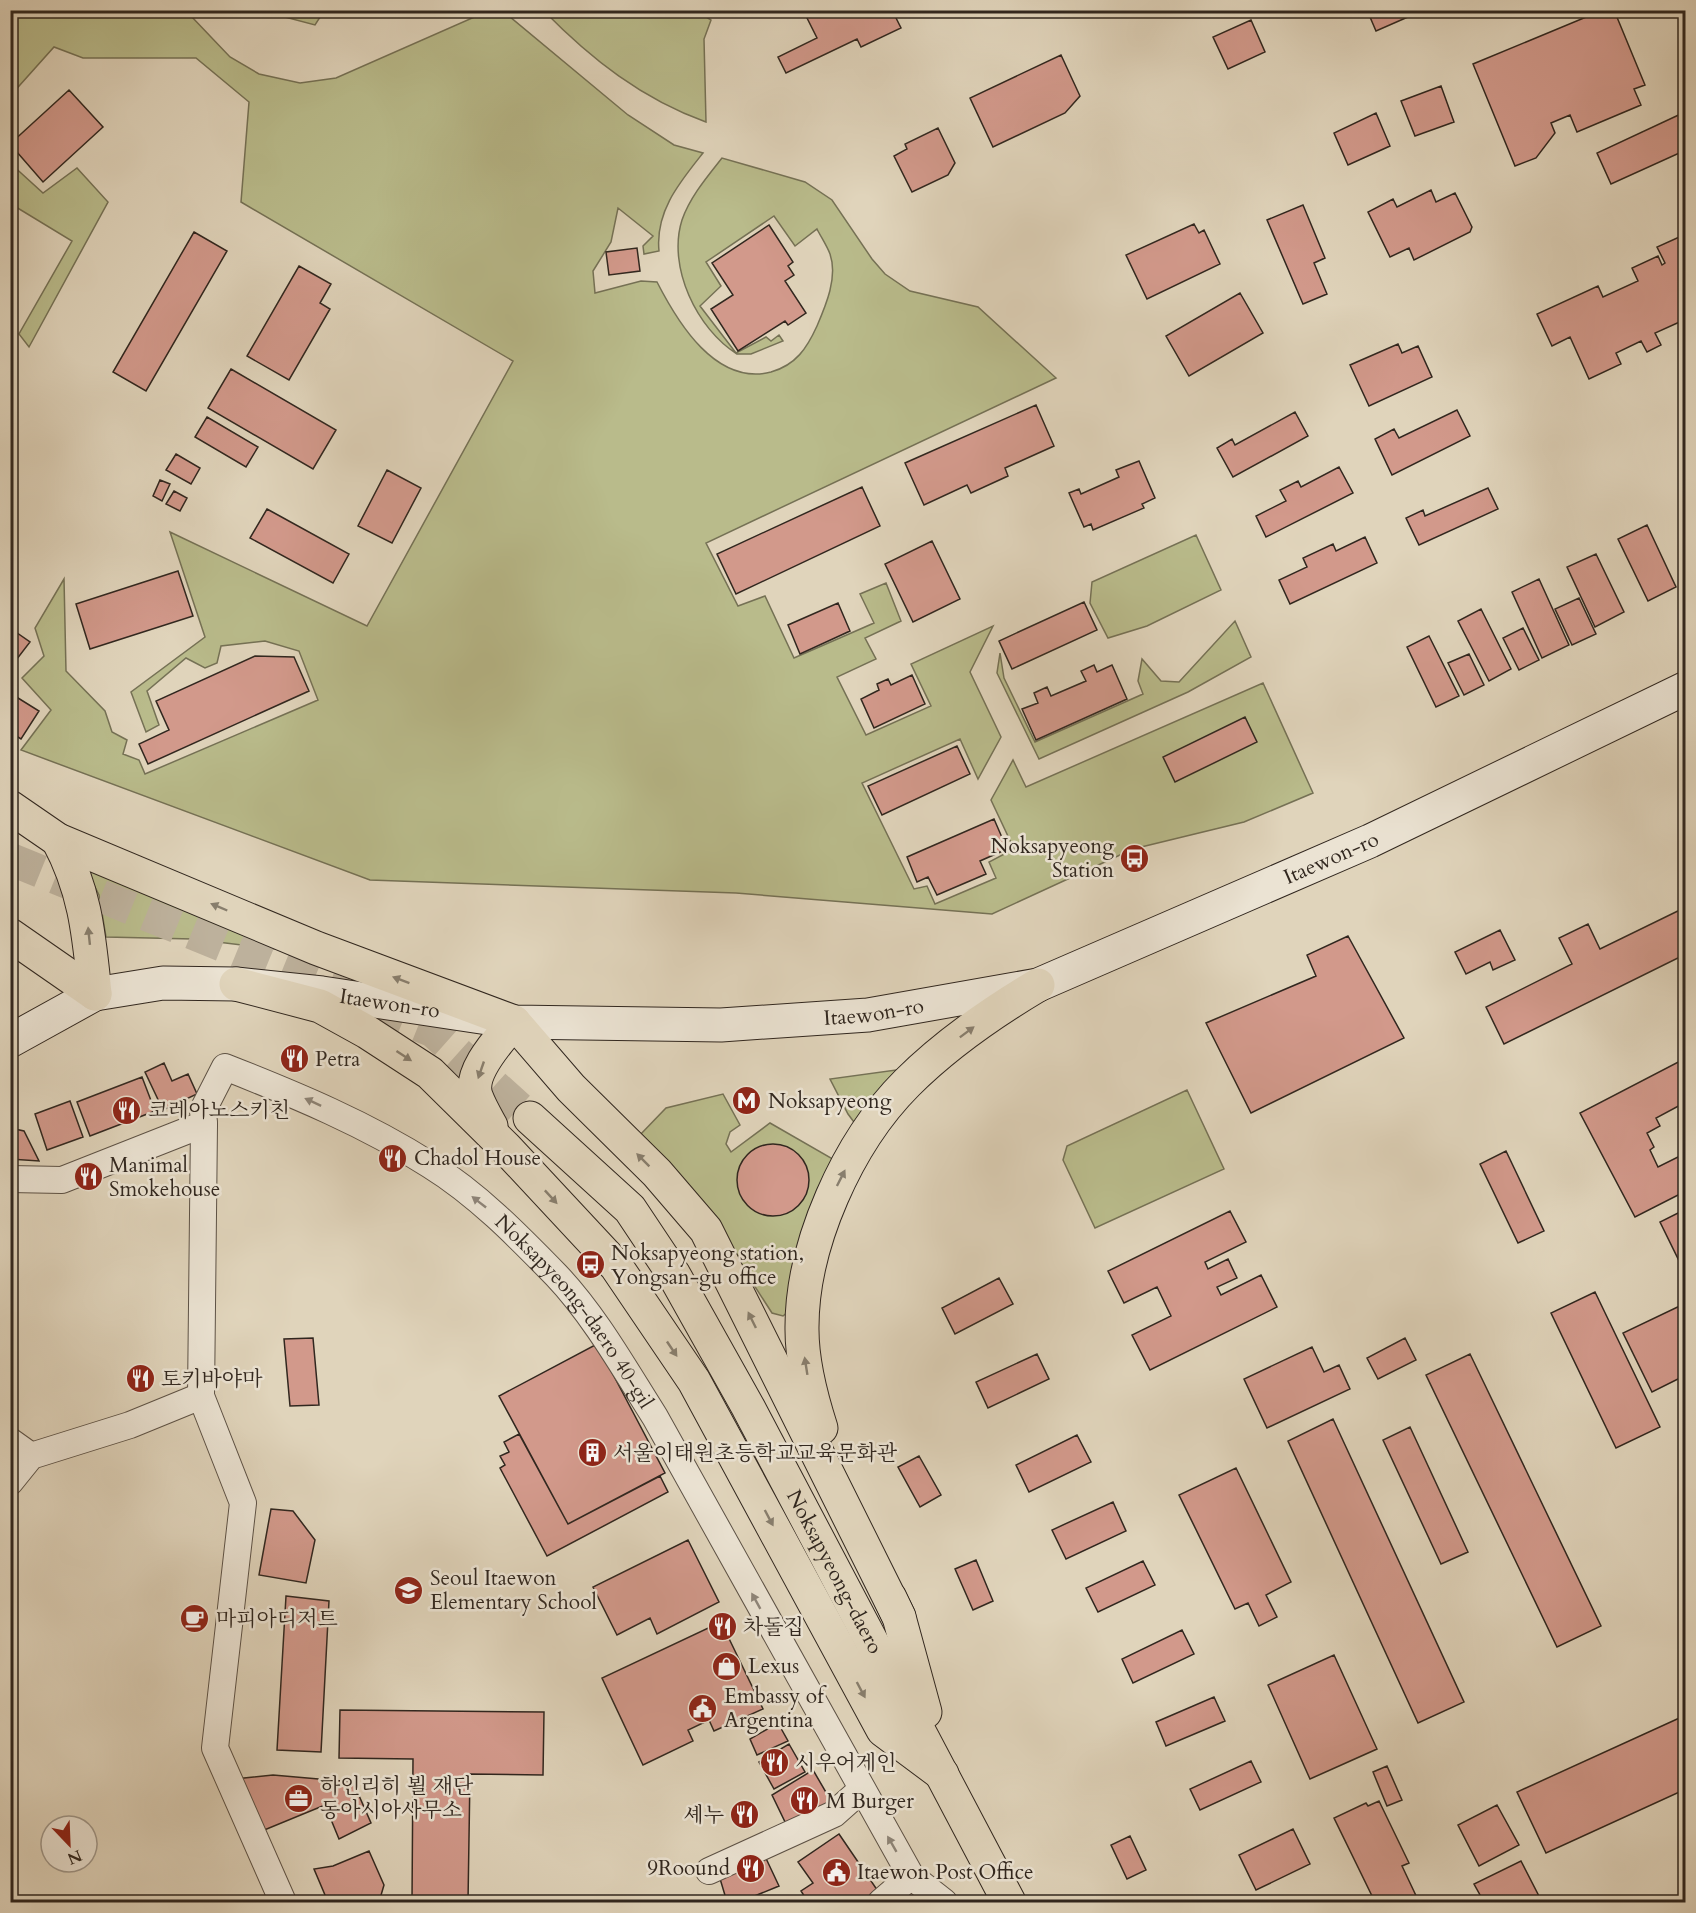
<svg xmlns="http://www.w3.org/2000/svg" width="1696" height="1913" font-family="Cardo,'Noto Serif KR',serif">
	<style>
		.green { fill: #b9bb8b; stroke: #757155; stroke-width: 1.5 }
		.building { fill: #d2998b; stroke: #31271f; stroke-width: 1.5 }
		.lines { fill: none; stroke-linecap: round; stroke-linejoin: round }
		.primary-tunnel { stroke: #bdb19c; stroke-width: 33; stroke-dasharray: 33 16; stroke-linecap: butt }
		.street-casing { stroke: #5d5246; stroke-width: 28 }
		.secondary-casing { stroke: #31271f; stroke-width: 35 }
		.primary-casing { stroke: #31271f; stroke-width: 35 }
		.street { stroke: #ebe3d3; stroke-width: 26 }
		.secondary { stroke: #ebe3d3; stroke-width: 33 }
		.primary { stroke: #e0d4bb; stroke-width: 33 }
		.oneway { fill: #887e6d }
		.oneway2 { fill: #8e8579 }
		.labels { text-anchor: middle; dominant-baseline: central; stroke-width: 5; stroke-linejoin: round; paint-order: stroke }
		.poi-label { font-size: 21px; fill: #31271f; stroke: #ebe3d3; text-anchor: start }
		.street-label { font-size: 21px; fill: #31271f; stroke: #ebe3d3 }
	</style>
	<rect width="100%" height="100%" fill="#e0d4bb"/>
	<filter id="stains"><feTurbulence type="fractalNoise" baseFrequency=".00333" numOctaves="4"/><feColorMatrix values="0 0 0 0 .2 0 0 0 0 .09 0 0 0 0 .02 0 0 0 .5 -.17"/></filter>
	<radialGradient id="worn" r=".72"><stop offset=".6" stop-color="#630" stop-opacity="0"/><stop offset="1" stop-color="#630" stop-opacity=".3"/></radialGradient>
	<path class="green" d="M11 11H196L191 16 230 57 259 74 300 83 336 78 488 11H503L628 115 674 145 703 153C680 182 655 211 659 251L644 254 643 246 653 236 618 208 611 242 593 271 595 293 641 281 657 282C678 323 716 386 771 372 796 365 807 348 817 326 826 305 838 277 830 254 827 246 821 237 817 229L795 246 774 216 706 262 721 286 700 306 736 353 766 337 771 341 779 335 783 341 751 354H737C697 329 667 267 682 220 690 197 707 177 722 158L805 182 832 200 872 259 885 274 910 291 978 307 1056 378 706 543 738 606 765 596 794 658 874 623 860 594 886 583 901 621 865 638 876 659 837 677 866 735 931 706 911 664 993 626 970 672 1001 737 978 779 960 739 862 783 914 889 927 886 935 904 996 878 989 862 1014 849 991 800 1013 760 1026 787 1263 683 1313 793 1244 822 1133 849 992 914 736 893 370 880 21 750 51 710 22 678 44 656 35 628 64 579 66 671 105 711 112 732 127 740 123 754 139 760 145 774 318 700 299 651 265 641 221 646 217 663 205 668 186 658 147 691 159 725 146 732 131 692 205 637 170 532 367 626 513 361 241 202 249 102 196 58H83L54 47 11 95Z
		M262 11H324L315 25Z
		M544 11H697L711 20 704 39 706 122C642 99 591 59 544 11Z
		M10 163 43 193 77 168 108 202 29 347 19 334 72 241 11 204Z
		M1196 535 1221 590 1147 626 1108 638 1090 603 1092 582Z
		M1235 621 1251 657 1188 692 1039 759 997 673 1000 653 1004 678 1035 742 1143 694 1138 681 1142 659 1161 681 1179 682Z
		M91 867 276 943 274 949 193 939 106 937 99 895 87 871Z
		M896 1070 904 1083 865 1137 848 1114 830 1079Z
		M1187 1090 1224 1169 1095 1228 1063 1160 1067 1146Z
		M723 1094 740 1125 730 1132 726 1144 731 1152 770 1123 838 1162 789 1311 783 1316 772 1313 732 1251 638 1137 666 1108Z"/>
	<path class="building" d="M803 10H892L901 28 861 47 857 39 786 73 778 57 817 38Z
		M1367 10H1416L1417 13 1376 31Z
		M1603 10H1614L1645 85 1634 89 1641 105 1577 132 1570 115 1551 123 1555 133 1536 158 1515 166 1473 64Z
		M1251 20 1265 52 1228 69 1213 37Z
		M1061 55 1080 96 1065 113 993 147 970 98Z
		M1441 86 1454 122 1415 136 1401 101Z
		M69 90 103 127 43 182 10 144Z
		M1685 112 1686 150 1611 184 1597 153Z
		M1376 113 1390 146 1348 165 1334 133Z
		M938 128 955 163 948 175 912 192 894 156 907 149 905 144Z
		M1431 190 1436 202 1455 193 1472 227 1470 232 1414 260 1409 248 1390 257 1368 212 1393 199 1397 207Z
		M1303 205 1325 258 1314 263 1327 294 1303 304 1267 220Z
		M1194 224 1199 233 1204 230 1220 264 1147 299 1126 255Z
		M769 225 793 262 788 266 794 275 785 281 806 313 788 325 785 321 738 351 711 309 733 295 712 263Z
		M194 232 227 251 146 391 113 372Z
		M1686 234V322L1684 320 1655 333 1661 345 1647 352 1641 341 1616 353 1621 364 1589 379 1570 337 1552 346 1537 314 1598 286 1603 297 1638 281 1632 268 1658 256 1662 265 1665 263 1657 247Z
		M637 248 640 271 609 275 606 252Z
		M299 266 331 284 320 303 330 309 289 380 247 356Z
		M1240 293 1263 333 1189 376 1166 336Z
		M1398 344 1402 353 1418 346 1432 377 1369 406 1350 365Z
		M231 369 336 430 313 469 208 408Z
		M1036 405 1054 446 1005 468 1008 476 971 493 967 485 924 505 905 463Z
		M1457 410 1470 436 1392 475 1375 439 1394 429 1399 438Z
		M1295 412 1308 436 1233 477 1217 448 1232 439 1235 445Z
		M207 417 258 447 246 467 195 437Z
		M176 454 200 468 191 484 166 470Z
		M1139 461 1155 498 1142 504 1144 508 1093 530 1091 524 1084 527 1069 493 1079 489 1081 494 1119 477 1116 470Z
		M1339 467 1353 493 1266 537 1256 516 1286 501 1280 490 1298 481 1301 487Z
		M387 470 421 488 392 543 358 526Z
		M160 480 170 484 162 501 153 496Z
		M862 487 880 526 736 594 717 554Z
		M1488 488 1498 509 1419 545 1406 518 1423 510 1425 516Z
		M174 491 187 498 180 511 166 504Z
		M267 509 349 554 333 583 250 538Z
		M1647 525 1676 587 1648 601 1618 539Z
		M1365 537 1377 563 1290 604 1279 580 1307 567 1303 558 1333 544 1336 551Z
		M932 541 960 599 913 622 885 564Z
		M1596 554 1624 612 1595 627 1567 567Z
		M178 571 193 616 90 649 76 604Z
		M1539 579 1569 645 1542 658 1512 592Z
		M1579 598 1596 634 1572 645 1555 609Z
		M1084 602 1097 630 1012 669 999 641Z
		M838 603 850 631 800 654 788 625Z
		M1481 609 1511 669 1489 681 1458 621Z
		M10 628 30 642 10 668Z
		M1523 628 1539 660 1519 670 1503 638Z
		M1429 636 1459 696 1436 707 1407 647Z
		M1469 654 1484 685 1464 695 1448 663Z
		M255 656 294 657 309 691 148 764 139 744 169 730 156 701Z
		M1094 665 1097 672 1112 665 1127 699 1036 740 1022 709 1038 703 1034 693 1047 687 1051 696 1086 681 1081 671Z
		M912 675 925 704 874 728 861 699 879 690 877 684 888 679 891 685Z
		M10 693 39 711 21 739 10 732Z
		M1245 717 1257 742 1175 782 1163 757Z
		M957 746 970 774 882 815 868 786Z
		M994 819 1007 849 980 861 986 874 937 895 928 877 917 882 907 857Z
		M1686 907V954L1504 1044 1486 1007 1572 964 1559 938 1588 924 1600 949Z
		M1500 930 1515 960 1493 970 1490 962 1466 974 1455 952Z
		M1348 936 1404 1038 1251 1113 1206 1023 1316 976 1307 955Z
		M1686 1058V1102L1656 1118 1660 1126 1647 1133 1654 1147 1650 1150 1658 1167 1686 1153V1191L1635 1217 1580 1113Z
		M164 1063 172 1081 188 1074 197 1094 163 1110 145 1072Z
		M142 1077 155 1111 90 1136 77 1102Z
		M70 1101 83 1137 47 1150 35 1114Z
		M10 1128 24 1131 39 1161 10 1159Z
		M737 1180a36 36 0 1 1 72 0a36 36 0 1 1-72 0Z
		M1506 1151 1544 1231 1518 1243 1480 1164Z
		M1686 1209V1272L1685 1273 1660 1222Z
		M1230 1211 1246 1242 1205 1262 1208 1269 1228 1259 1237 1278 1217 1287 1221 1295 1261 1275 1277 1307 1150 1370 1132 1335 1171 1316 1157 1287 1124 1303 1108 1271Z
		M999 1278 1013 1304 955 1334 942 1308Z
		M1595 1292 1660 1427 1616 1448 1551 1313Z
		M1686 1303V1375L1652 1392 1623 1333Z
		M313 1338 319 1405 290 1406 284 1339Z
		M1405 1338 1416 1360 1378 1379 1367 1358Z
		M597 1344 665 1473 568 1524 499 1396Z
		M1312 1347 1324 1372 1339 1365 1350 1389 1267 1428 1244 1379Z
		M1037 1354 1049 1379 988 1408 976 1382Z
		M1470 1354 1601 1626 1557 1647 1426 1375Z
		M1333 1419 1464 1702 1418 1723 1288 1441Z
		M1410 1427 1468 1552 1441 1564 1383 1440Z
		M519 1434 568 1524 660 1476 668 1492 547 1556 500 1468 505 1465 500 1456 509 1452 504 1442Z
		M1077 1435 1091 1462 1029 1492 1016 1465Z
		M919 1456 941 1495 920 1507 898 1467Z
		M1236 1468 1291 1582 1266 1595 1277 1617 1259 1626 1248 1603 1235 1609 1179 1495Z
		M1113 1502 1126 1531 1066 1559 1052 1530Z
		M271 1509 293 1511 315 1540 306 1583 259 1575Z
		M688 1540 719 1602 657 1634 650 1618 617 1635 593 1587Z
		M976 1560 993 1601 973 1610 955 1569Z
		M1143 1561 1155 1585 1098 1612 1086 1588Z
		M286 1596 329 1601 321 1752 277 1750Z
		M721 1622 763 1709 714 1731 709 1720 688 1730 693 1741 643 1765 602 1678Z
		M1182 1630 1194 1654 1133 1683 1122 1659Z
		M1334 1655 1377 1749 1310 1779 1268 1685Z
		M1214 1697 1225 1721 1166 1746 1156 1722Z
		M340 1710 544 1712 543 1775 470 1774 468 1902H412L413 1759 339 1758Z
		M1686 1715V1789L1546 1853 1517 1792Z
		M778 1723 788 1741 757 1755 750 1739Z
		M789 1744 805 1772 774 1789 759 1762Z
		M1251 1761 1261 1782 1200 1810 1190 1789Z
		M1387 1766 1402 1800 1387 1806 1373 1772Z
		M813 1770 834 1806 788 1828 772 1795Z
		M273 1775 353 1782 371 1823 339 1839 325 1805 257 1833 235 1779Z
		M1379 1801 1409 1863 1402 1866 1419 1902H1375L1334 1818 1366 1803 1368 1806Z
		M1497 1805 1519 1845 1479 1866 1458 1825Z
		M1293 1829 1310 1864 1256 1890 1239 1855Z
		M839 1834 882 1897 874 1902H808L801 1891 813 1883 798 1862Z
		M1130 1836 1146 1870 1127 1879 1111 1845Z
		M369 1851 384 1885 379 1902H328L314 1869 333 1866Z
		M763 1852 779 1886 740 1902H727L718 1872Z
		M1521 1861 1542 1902H1484L1474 1884Z
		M1182 1896 1186 1902H1169Z"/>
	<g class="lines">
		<path class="primary-tunnel" d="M10 859 433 1031 530 1118"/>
		<defs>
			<g id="street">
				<path d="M204 1124 201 1396 243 1503 215 1748 283 1902"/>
				<path id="s1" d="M10 1179 62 1180 204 1124 203 1110 225 1067C296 1095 366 1124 430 1165 477 1194 518 1236 556 1275 595 1316 625 1370 655 1417L911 1876 944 1902"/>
				<path d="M10 1441 31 1456"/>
				<path d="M10 1482 31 1456 130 1425 201 1396"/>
				<path d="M709 1871 834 1814 861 1790"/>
				<path d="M881 1902 911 1876"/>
			</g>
			<g id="secondary">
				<path id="s2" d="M10 1041 95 994 163 983 236 984 322 993 514 1022 721 1025 868 1015 1038 985 1370 841 1686 688"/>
			</g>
			<g id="primary">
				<path d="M10 807 58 840 316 948 514 1022 571 1088 657 1173 706 1230 899 1617"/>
				<path d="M58 840C86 892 89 937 95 994"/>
				<path d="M10 935 95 994"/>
				<path d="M236 984 320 1006 367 1032 430 1073 506 1148 616 1266 694 1381 883 1730 942 1774"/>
				<path id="s3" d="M530 1118 630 1209 674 1275 748 1407 1009 1902"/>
				<path d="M491 1126C486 1117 480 1107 476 1096 468 1072 500 1039 514 1022"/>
				<path d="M821 1428C811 1397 802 1362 802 1330 801 1245 848 1142 907 1083 946 1044 991 1013 1038 985"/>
				<path d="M890 1598 899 1617 925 1712"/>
			</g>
		</defs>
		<use href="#street" class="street-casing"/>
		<use href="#secondary" class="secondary-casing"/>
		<use href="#primary" class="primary-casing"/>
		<use href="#street" class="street"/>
		<use href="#secondary" class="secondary"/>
		<use href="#primary" class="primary"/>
	</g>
	<defs><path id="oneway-solid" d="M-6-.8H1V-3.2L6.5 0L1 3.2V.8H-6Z" transform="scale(1.5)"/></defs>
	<g class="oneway">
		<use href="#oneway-solid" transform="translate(219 907) rotate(-157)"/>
		<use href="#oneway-solid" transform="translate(89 936) rotate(-96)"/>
		<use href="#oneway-solid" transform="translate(401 980) rotate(-159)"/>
		<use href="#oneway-solid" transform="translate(967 1032) rotate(-37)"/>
		<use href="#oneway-solid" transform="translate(404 1056) rotate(33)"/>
		<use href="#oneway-solid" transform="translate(481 1070) rotate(109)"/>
		<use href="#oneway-solid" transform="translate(643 1160) rotate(-135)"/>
		<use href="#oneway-solid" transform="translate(841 1178) rotate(-63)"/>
		<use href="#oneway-solid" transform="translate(551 1197) rotate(47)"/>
		<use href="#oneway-solid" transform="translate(752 1320) rotate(-116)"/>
		<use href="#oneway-solid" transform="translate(672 1349) rotate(56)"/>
		<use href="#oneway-solid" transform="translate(806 1366) rotate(-99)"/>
		<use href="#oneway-solid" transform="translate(769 1518) rotate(62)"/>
		<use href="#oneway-solid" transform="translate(861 1690) rotate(62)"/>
	</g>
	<g class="oneway2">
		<use href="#oneway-solid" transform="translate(313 1102) rotate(-155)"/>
		<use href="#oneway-solid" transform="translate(479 1202) rotate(-142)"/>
		<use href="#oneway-solid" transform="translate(756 1601) rotate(-119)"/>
		<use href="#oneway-solid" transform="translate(892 1844) rotate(-120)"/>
	</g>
	<defs>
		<symbol id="bus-disc" viewBox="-11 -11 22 22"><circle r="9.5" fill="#8f2418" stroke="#ebe3d3"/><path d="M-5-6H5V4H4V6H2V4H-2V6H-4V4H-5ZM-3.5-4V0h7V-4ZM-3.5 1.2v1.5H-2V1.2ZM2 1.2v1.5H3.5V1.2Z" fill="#fff"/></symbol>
		<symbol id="restaurant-disc" viewBox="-11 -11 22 22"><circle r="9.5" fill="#8f2418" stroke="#ebe3d3"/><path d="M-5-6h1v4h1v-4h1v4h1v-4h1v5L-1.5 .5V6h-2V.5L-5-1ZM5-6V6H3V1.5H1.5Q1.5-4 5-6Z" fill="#fff"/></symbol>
		<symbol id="metro-disc" viewBox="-11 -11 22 22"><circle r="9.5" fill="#8f2418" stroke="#ebe3d3"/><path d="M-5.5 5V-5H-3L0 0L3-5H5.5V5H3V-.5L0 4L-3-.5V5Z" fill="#fff"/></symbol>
		<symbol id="building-disc" viewBox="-11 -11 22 22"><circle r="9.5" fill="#8f2418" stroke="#ebe3d3"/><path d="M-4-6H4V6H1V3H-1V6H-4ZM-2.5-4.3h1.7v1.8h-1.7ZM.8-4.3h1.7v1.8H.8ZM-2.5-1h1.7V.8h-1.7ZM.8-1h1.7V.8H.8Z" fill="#fff"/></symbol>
		<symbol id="school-disc" viewBox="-11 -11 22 22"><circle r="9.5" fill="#8f2418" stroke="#ebe3d3"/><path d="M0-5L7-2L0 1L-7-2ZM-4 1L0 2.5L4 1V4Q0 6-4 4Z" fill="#fff"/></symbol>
		<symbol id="cafe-disc" viewBox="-11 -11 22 22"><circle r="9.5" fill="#8f2418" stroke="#ebe3d3"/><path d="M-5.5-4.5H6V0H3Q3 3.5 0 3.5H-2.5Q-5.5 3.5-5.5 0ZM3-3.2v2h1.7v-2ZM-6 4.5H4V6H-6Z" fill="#fff"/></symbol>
		<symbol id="shop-disc" viewBox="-11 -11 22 22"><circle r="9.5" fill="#8f2418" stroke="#ebe3d3"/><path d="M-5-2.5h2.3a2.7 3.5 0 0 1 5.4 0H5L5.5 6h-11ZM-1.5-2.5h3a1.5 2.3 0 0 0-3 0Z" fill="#fff"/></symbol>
		<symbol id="civic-disc" viewBox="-11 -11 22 22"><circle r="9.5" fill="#8f2418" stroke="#ebe3d3"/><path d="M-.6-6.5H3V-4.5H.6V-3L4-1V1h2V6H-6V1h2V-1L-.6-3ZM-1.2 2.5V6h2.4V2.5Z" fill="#fff"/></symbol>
		<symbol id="office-disc" viewBox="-11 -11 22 22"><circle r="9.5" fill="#8f2418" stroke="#ebe3d3"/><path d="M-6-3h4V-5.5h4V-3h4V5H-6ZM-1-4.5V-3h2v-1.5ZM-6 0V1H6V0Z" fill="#fff"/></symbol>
	</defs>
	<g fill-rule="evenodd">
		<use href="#bus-disc" x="1118" y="842" width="33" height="33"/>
		<use href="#restaurant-disc" x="278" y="1042" width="33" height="33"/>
		<use href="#metro-disc" x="730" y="1084" width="33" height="33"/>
		<use href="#restaurant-disc" x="110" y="1094" width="33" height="33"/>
		<use href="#restaurant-disc" x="376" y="1142" width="33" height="33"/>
		<use href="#restaurant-disc" x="72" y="1160" width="33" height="33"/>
		<use href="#bus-disc" x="574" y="1248" width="33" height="33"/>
		<use href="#restaurant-disc" x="124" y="1362" width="33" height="33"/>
		<use href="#building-disc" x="576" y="1436" width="33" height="33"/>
		<use href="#school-disc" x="392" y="1574" width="33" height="33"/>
		<use href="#cafe-disc" x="178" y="1602" width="33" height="33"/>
		<use href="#restaurant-disc" x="706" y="1610" width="33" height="33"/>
		<use href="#shop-disc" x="710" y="1650" width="33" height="33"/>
		<use href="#civic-disc" x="686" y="1692" width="33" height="33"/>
		<use href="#restaurant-disc" x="758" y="1746" width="33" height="33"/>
		<use href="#office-disc" x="282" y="1782" width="33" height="33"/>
		<use href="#restaurant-disc" x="788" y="1784" width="33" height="33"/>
		<use href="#restaurant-disc" x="728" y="1798" width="33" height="33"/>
		<use href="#restaurant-disc" x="734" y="1852" width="33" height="33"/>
		<use href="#civic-disc" x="820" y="1856" width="33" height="33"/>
	</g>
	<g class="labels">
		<g class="poi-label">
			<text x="1114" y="846" text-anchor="end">Noksapyeong<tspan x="1114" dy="24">Station</tspan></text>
			<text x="315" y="1059">Petra</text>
			<text x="768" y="1101">Noksapyeong</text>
			<text x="148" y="1110">코레아노스키친</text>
			<text x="414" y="1158">Chadol House</text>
			<text x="109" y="1165">Manimal<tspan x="109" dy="24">Smokehouse</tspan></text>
			<text x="611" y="1253">Noksapyeong station,<tspan x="611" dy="24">Yongsan-gu office</tspan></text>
			<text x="161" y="1379">토키바야마</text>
			<text x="613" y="1453">서울이태원초등학교교육문화관</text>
			<text x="430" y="1578">Seoul Itaewon<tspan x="430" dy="24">Elementary School</tspan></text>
			<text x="216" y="1619">마피아디저트</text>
			<text x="743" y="1627">차돌집</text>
			<text x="748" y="1666">Lexus</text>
			<text x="724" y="1696">Embassy of<tspan x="724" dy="24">Argentina</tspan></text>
			<text x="795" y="1763">시우어게인</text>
			<text x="320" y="1786">하인리히 뵐 재단<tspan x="320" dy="24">동아시아사무소</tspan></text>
			<text x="826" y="1801">M Burger</text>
			<text x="724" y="1815" text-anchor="end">셰누</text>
			<text x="730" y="1868" text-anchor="end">9Roound</text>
			<text x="857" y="1872">Itaewon Post Office</text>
		</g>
		<g class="street-label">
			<text stroke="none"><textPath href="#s2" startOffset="1366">Itaewon-ro</textPath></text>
			<text stroke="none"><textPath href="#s2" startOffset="394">Itaewon-ro</textPath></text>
			<text stroke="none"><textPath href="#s2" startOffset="880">Itaewon-ro</textPath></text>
			<text stroke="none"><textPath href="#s1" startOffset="702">Noksapyeong-daero 40-gil</textPath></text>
			<text stroke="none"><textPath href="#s3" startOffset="552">Noksapyeong-daero</textPath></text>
		</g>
	</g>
	<rect width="1696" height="1913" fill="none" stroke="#e0d4bb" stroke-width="36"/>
	<rect x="12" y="12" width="1672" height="1889" fill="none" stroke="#31271f" stroke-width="3"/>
	<rect x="18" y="18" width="1660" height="1877" fill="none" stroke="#31271f" stroke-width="1.5"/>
	<g transform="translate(69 1844) rotate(157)"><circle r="28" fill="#ebe3d3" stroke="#a1988b" stroke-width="1.5"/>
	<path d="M0-4.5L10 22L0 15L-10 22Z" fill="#8f2418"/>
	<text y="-9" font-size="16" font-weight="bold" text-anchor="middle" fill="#31271f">N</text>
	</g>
	<rect width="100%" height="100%" filter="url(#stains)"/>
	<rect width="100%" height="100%" fill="url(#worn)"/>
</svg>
